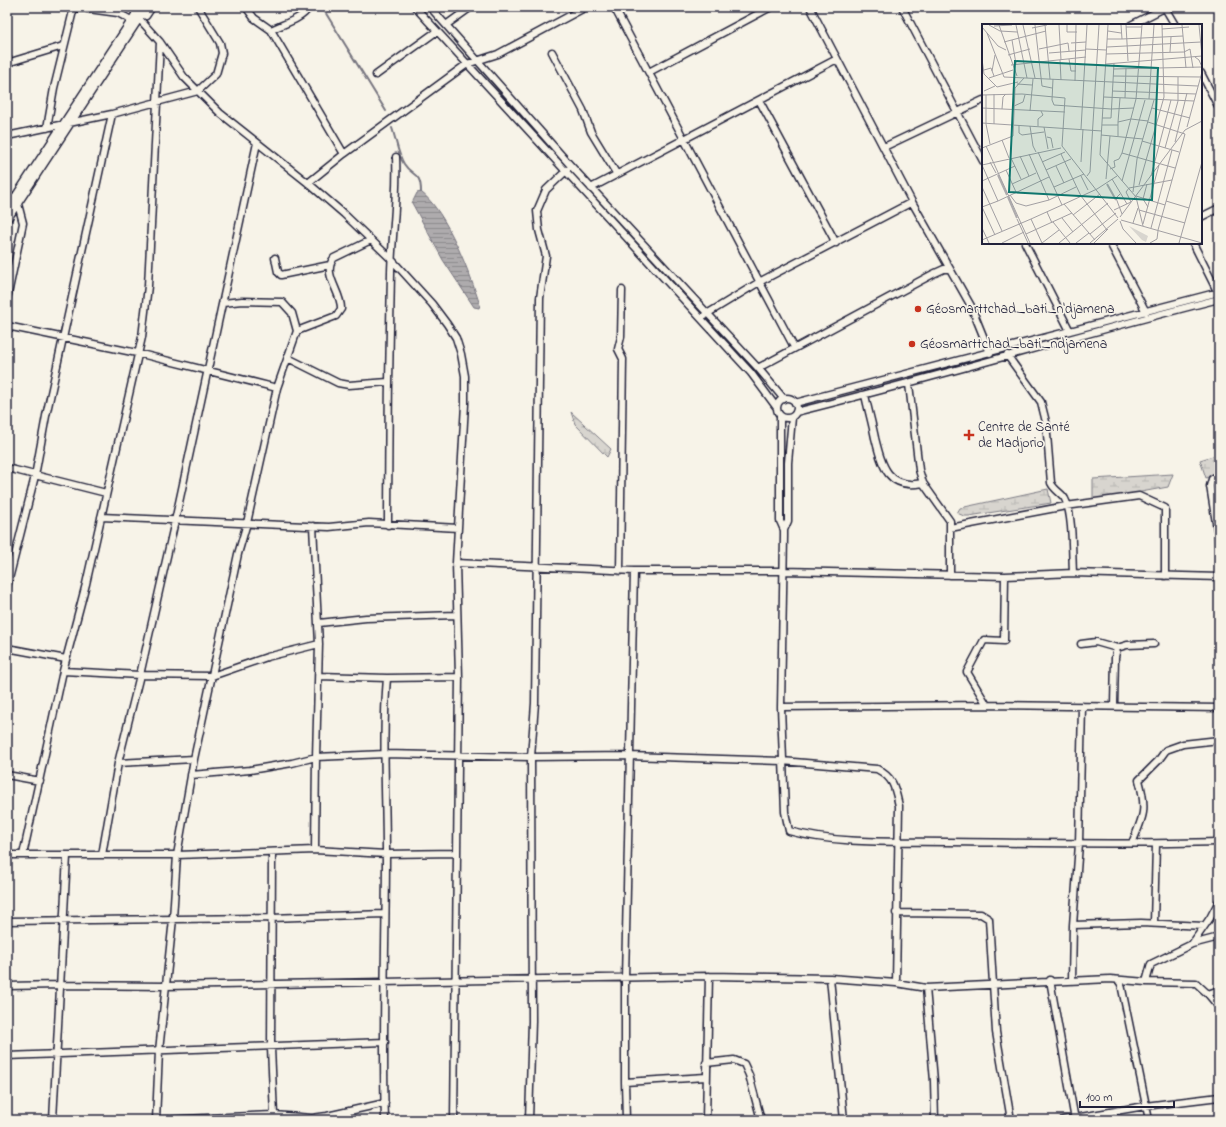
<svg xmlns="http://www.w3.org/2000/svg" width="1226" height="1127" font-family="'Indie Flower',sans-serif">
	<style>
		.wetland { fill: url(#wetland-marsh); stroke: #7d7c85 }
		.water { fill: url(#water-rules); stroke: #76747f }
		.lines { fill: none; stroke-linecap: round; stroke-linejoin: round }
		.stream { stroke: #76747f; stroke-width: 2 }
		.minor-casing { stroke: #22223b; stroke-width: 9 }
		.minor { stroke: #f7f3e8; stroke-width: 6 }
		.poi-dot { fill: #c8321e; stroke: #f7f3e8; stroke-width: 1.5 }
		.labels { text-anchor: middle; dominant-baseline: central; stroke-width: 3.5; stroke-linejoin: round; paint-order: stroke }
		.poi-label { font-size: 14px; fill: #22223b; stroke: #f7f3e8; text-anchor: start }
		.inset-river { fill: none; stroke: #aeabad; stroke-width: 2 }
		.inset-road { fill: none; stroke: #a29fa3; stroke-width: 1 }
		.view { fill: #0f766e; fill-opacity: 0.15; stroke: #0f766e; stroke-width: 2 }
		.inset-edge { fill: none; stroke: #22223b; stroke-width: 2 }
	</style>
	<defs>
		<pattern id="wetland-marsh" width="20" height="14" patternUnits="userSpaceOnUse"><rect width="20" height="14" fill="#d8d5cf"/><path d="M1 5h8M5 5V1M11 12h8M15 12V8" fill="none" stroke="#b9b7b3"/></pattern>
		<pattern id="water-rules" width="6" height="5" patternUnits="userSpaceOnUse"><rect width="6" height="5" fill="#aeabad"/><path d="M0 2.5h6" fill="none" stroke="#8d8b8e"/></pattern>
	</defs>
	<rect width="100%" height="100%" fill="#f7f3e8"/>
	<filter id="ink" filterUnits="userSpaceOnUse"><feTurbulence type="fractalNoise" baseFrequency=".025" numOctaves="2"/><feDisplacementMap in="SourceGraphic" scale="8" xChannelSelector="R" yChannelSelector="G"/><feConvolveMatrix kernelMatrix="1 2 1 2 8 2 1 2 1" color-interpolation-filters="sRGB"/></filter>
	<g filter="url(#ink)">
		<path class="wetland" d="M571 412 611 449 607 457 575 424Z
			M1219 454V472L1206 478 1200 460Z
			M1173 474 1168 487 1093 501V479Z
			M1048 489 1051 503 969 516H964L957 513 960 508Z"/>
		<path class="water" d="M421 192C447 212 470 274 480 305L479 308 474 307 443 260 412 203 417 193Z"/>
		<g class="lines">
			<path class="stream" d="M322 7 386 111
				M392 128C396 139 398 155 404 164 412 177 421 171 421 192"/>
			<defs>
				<path id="minor" d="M74 7 118 13 131 20
					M135 7V14L160 42 184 77 220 113 308 183 344 214 392 260 432 304 447 324 456 338 461 354 465 376V404L456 563 459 677 454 1120
					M246 7 254 18 271 30 344 154
					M415 7 751 373 777 408
					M430 7 571 166 758 368 784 399
					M614 7 794 347
					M810 7 912 202 971 306 990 353
					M902 7 983 161
					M1165 8 1175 25
					M146 16 152 7
					M446 25 471 7
					M1131 25 1166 7
					M271 30C283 24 303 19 309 7
					M552 52 583 110 591 132 616 173
					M7 63 63 46
					M649 72 771 7
					M1201 73 1219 108
					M376 75 437 31
					M759 100 836 243
					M47 128 54 88 74 7
					M7 136 112 114 198 91 216 74 222 53 220 43 198 7
					M884 147 983 100
					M308 183 344 154 467 64 498 54 586 7
					M591 188 837 59
					M7 209 140 7
					M1201 217 1219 208
					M7 220 147 7
					M1025 243 1070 331
					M1110 243 1146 312
					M1193 243 1219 295
					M275 258 278 272 281 275 330 265
					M7 299 23 223 18 204
					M223 303 242 301 282 302 292 313 297 331
					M705 315 761 281 912 202
					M7 326 137 353 277 388
					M1007 355 1041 402 1046 422 1051 483C1055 491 1062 493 1065 499 1073 514 1072 555 1073 573
					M288 358 338 383 349 385 388 382
					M758 368 933 274 944 269H950
					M909 384 919 470 923 483 950 521V575
					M865 395C868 409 872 423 875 438 882 466 888 490 923 483
					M777 408a10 10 0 1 1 20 0a10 10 0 1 1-20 0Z
					M795 403 1219 292
					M796 412C938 377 1077 335 1219 299
					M780 416V521L784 530V536L781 707 785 812 789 831C840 845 897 841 949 842 1039 843 1129 845 1219 842
					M7 468 106 493
					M1219 475 1212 479 1210 486 1218 535 1219 561
					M101 517 329 527 369 523 458 528
					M388 525C388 440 389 356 391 272 392 234 398 196 396 157
					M950 528 1066 506 1139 496 1165 508V576
					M784 530 788 521V463L792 417
					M456 563 634 571H784L1005 576 1073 573 1219 577
					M620 571 623 359 618 349 621 337 622 290
					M7 587 35 476 46 416 112 114
					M319 623 366 618 456 615
					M1081 644 1096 642 1117 648
					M7 648 66 659
					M63 671 140 675 212 676 267 657 319 644 313 526
					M319 676 387 678
					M987 705 967 672 984 640 1004 641 1005 576
					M1114 706 1115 657 1117 648 1127 645 1154 644
					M781 707 987 705 1219 708
					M118 763 194 759
					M7 775 40 781
					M191 775 250 770 292 763 316 757 385 754 531 757 629 756 782 761 877 769C894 778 895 788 899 806L896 983
					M1132 843C1144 816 1147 809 1139 780L1158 761 1166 750 1183 744 1219 740
					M315 850 316 757 319 644
					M272 853 271 1048 274 1115
					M7 855H177L315 850 386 854 456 853
					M23 855 63 671 86 584 142 337 148 286 160 42
					M102 855 118 763 140 675 175 521 257 143
					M896 913 981 914 989 919 996 1032 1011 1120
					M7 921 271 918 384 914
					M1154 923 1156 844
					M1073 925 1141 923 1204 926
					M1192 944 1219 937
					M830 978 844 1120
					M1050 980 1075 1120
					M1072 980 1073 925 1079 844 1082 706
					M1118 980 1121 984 1149 1120
					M1146 982 1151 964 1192 944 1210 918 1219 901
					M7 986 60 985 166 986 709 976 830 978 896 983 926 988 1110 979 1146 982 1196 983 1208 994 1219 990
					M926 988 934 1081 935 1120
					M1208 994 1219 1007
					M7 1056 385 1042
					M706 1063 734 1060 744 1064 749 1075 761 1120
					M625 1082 706 1077
					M53 1120 67 856
					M156 1120 159 1051 173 919 177 855 194 759 238 554 247 523 277 388 297 331 336 316 341 309C342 292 321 274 334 258L371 240
					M162 1120 274 1115 312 1118 327 1116 385 1103
					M385 1120C382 1031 386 942 386 853 386 795 382 736 387 678L459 677
					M529 1120 532 1021 531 757 535 703 540 298 546 256 539 230 537 211 546 190 567 170
					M626 1120 625 1082V979L634 571
					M706 1120 709 976
					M1063 1120 1145 1106 1219 1097"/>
			</defs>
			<use href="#minor" class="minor-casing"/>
			<use href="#minor" class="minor"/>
		</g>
	</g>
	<g class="poi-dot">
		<circle cx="918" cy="309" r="4"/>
		<circle cx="912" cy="344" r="4"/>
		<path d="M967 429h4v4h4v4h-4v4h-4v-4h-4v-4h4z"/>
	</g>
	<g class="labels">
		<g class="poi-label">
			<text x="926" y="309">Géosmarttchad_bati_n'djamena</text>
			<text x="920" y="344">Géosmarttchad_bati_ndjamena</text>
			<text x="978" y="427">Centre de Santé<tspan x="978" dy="16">de Madjorio</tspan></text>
		</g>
	</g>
	<g transform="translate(982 24)">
		<rect width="220" height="220" fill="#f7f3e8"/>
		<path d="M147 202 166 212 164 218 160 216Z" fill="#d8d5cf"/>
		<path class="inset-river" d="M16 151 25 171M125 160 134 176M26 173 35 194"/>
		<path class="inset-road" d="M7 1 18 7 35 8M17 1 35 52M34 1 45 54M41 1 53 54M53 1 60 62 70 64M63 1 68 55M77 1 79 36M85 1V8H95M126 1 118 131 154 173 161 202M139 1 140 15 201 12M144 1 146 37M200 1 204 44M217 1 220 32M12 2 30 1M0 3 16 22 24 26M144 3H160M50 4 65 1M180 5 207 3M126 7 139 9M5 9 22 53 216 62M125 15H140M30 16 34 40M22 18 64 7M89 19 104 18M125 23 219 18M57 25 86 19 87 27M104 25 124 26M188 28 189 13M67 29 104 26M124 30 202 28 208 25 211 44M26 31 48 25M213 33 217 36 220 43M0 35 2 50 15 63 36 58M87 35 89 47H94M78 36 79 56M124 40 220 32M29 41 104 33M131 45 220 43M2 46 9 44 12 52M10 47 13 31M131 52 219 53M7 54 31 46M71 55 70 76 72 81 129 85 152 84M93 57 94 1M35 60 50 61M2 67 13 62M130 67 214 70M12 70V100M0 71 40 70 83 74 80 122M4 71V100L8 120M122 73 212 77M143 74 144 44M167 75 172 1M32 82 41 78 43 71M0 84 83 88M170 84 208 94M20 85 21 73 24 70M48 87 51 55M120 94H129L132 39M136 98 138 74M166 98 203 110 176 206M0 99 120 107M37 101V109L40 111 62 108M120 101H136M48 102 51 122 54 128M56 102V95L61 91 59 87M62 103 66 125M205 103 220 48M99 105 105 1M119 111 161 115M136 112V98L149 95 166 97M65 113 69 114 71 124M20 116 27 134M160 117 197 128M193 118 205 69M4 122 48 219M80 122 136 194M0 124 31 112 33 64 42 54M183 124 196 77V53M56 128 80 181 115 165 135 152M140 129 193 144M47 130 67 176 94 163M79 130 99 172 125 206M38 132 47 152M29 134 39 155M8 138 14 149M60 138 83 128M99 138 101 105M0 141 79 124M0 141 16 177 0 183M74 142 82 159M128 145 133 143 132 137 137 135 140 129 154 75 160 1M24 146 34 168M64 146 89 135M99 152 106 166M105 152 108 148 117 1M169 152 189 76M124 155 128 112M130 155 145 180M0 157 33 142M140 157 163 76M30 160 54 149M165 160 161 175 166 183M157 161 182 73 180 1M0 163 20 207M72 163 102 150M151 168 155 135 172 76M138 170 134 174 140 190M28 171 34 179 44 182 67 176M154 172 183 181M16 177 67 153M184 177 207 184M149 178 144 168 147 164 190 156M82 180 113 216M0 183 13 211M132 186 149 178M157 186 203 199M65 188 70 199M91 191 118 170M138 193 203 106 220 97M80 194 91 208M35 195 46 219M139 196 220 219M138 197 141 205 154 219M71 198 88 219M151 199 156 184M161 200 177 141M0 204 7 219M169 204 190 126M44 210 90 189M108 210 134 189M0 216 49 195M20 219 42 208M60 219 49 195 80 181M60 219 77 206M77 219 126 179M94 219 107 209M108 219 136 195M112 219 126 205M168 219 175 215 176 207M197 219 220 138"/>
		<path class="view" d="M33 37 176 44 170 176 27 168Z"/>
		<rect width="220" height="220" class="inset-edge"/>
	</g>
	<rect width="1226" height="1127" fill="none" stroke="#f7f3e8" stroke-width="24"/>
	<rect x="12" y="12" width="1202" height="1103" fill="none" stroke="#22223b" stroke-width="1.5" filter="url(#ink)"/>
	<path d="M1080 1101v6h94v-6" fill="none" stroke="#22223b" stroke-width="2"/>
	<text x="1086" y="1101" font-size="12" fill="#22223b" stroke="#f7f3e8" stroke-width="3" paint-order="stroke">100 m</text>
</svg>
